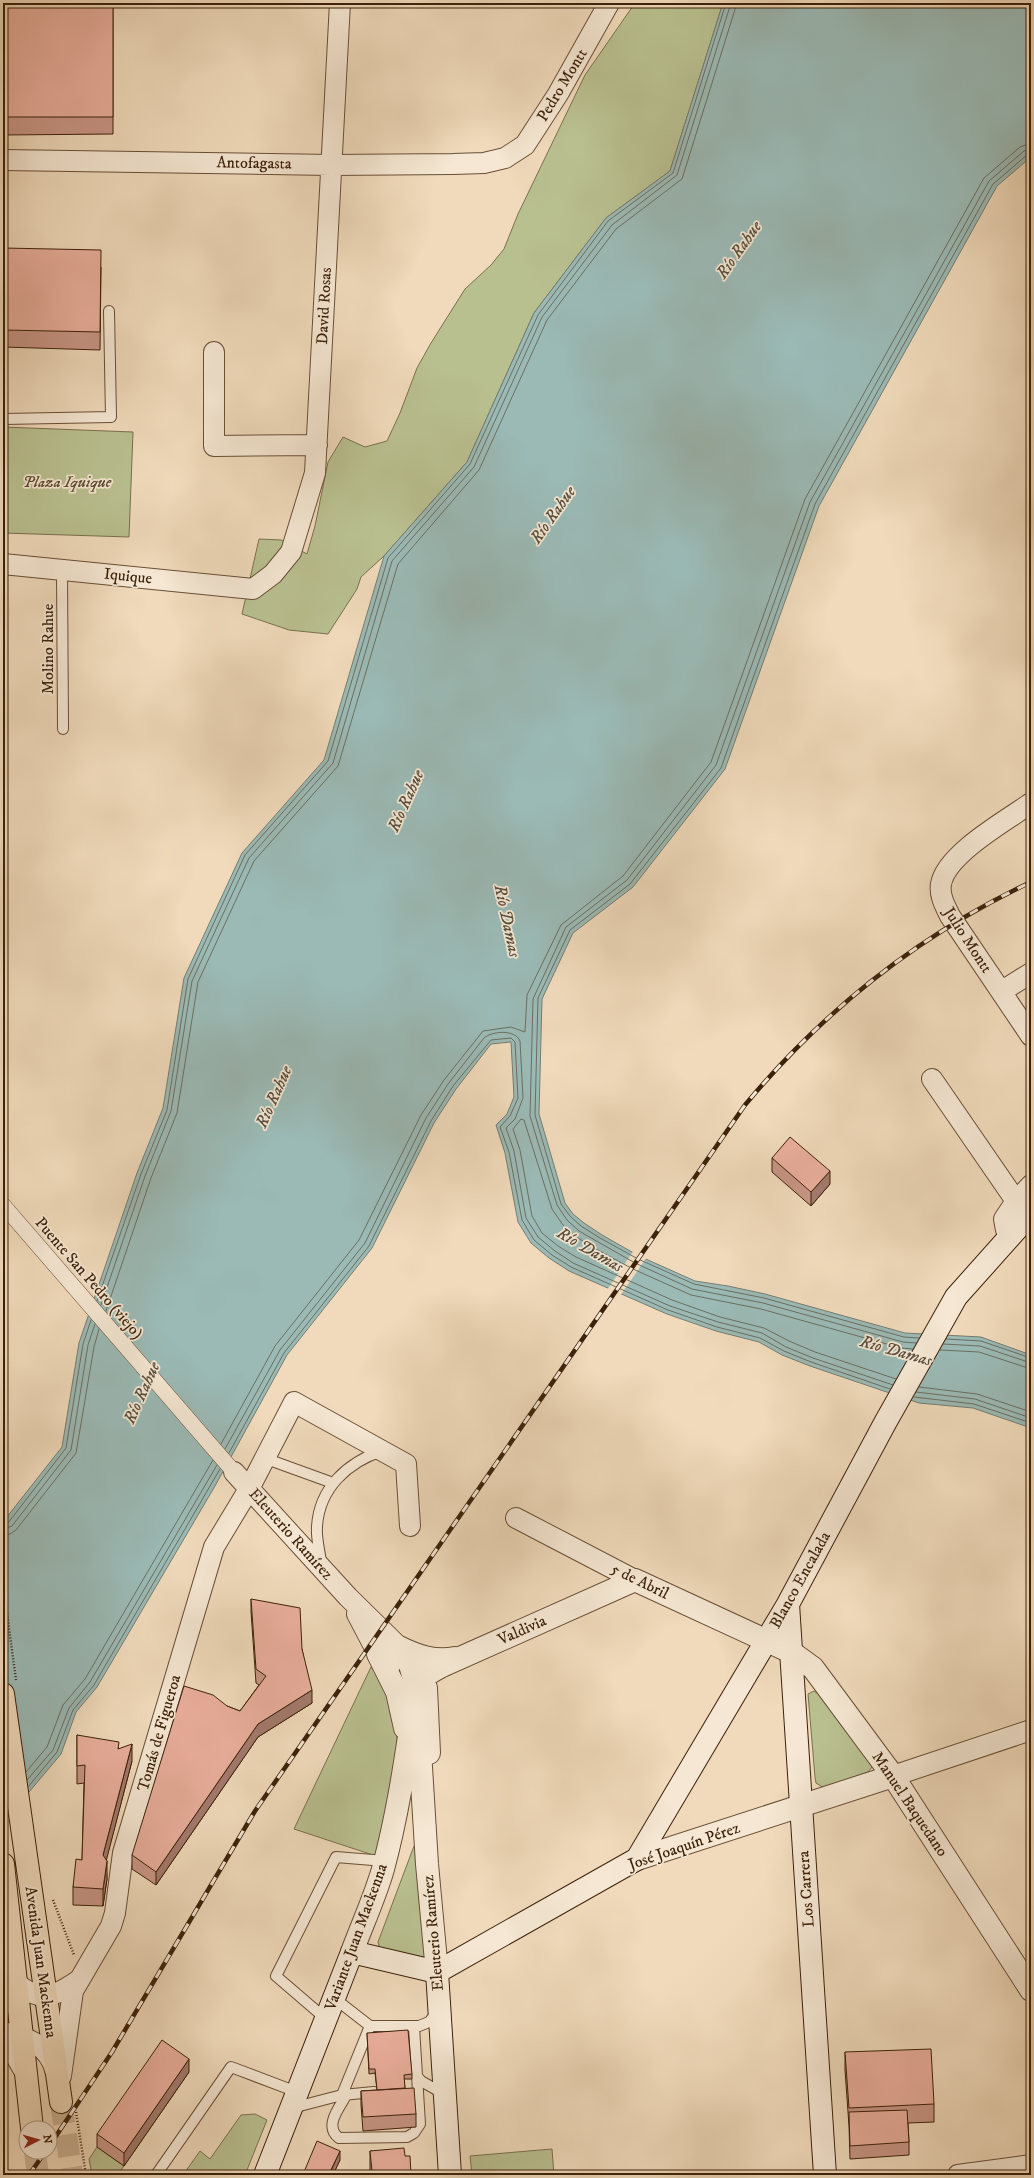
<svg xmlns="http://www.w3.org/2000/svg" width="1034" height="2178" font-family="'IM FELL DW Pica',serif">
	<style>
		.green { fill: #b9c090; stroke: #7a704d }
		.water { fill: #9bbab6; stroke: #757d71 }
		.pier { fill: #f0dabb }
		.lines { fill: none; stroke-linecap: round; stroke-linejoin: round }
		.shore { stroke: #6c6e60; stroke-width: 1 }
		.primary-tunnel { stroke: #ccb598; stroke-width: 22; stroke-dasharray: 22 11; stroke-linecap: butt }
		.service-casing { stroke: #694f36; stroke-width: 12 }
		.pedestrian-casing { stroke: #694f36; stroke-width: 16 }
		.minor-casing { stroke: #694f36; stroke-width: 22 }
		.tertiary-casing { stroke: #694f36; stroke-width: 24 }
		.secondary-casing { stroke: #3c210a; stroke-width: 24 }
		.primary-casing { stroke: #3c210a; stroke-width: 24 }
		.path { stroke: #3c210a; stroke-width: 2.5; stroke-dasharray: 1 2; stroke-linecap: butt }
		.service { stroke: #f5e7d3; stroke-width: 10 }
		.pedestrian { stroke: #f5e7d3; stroke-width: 15 }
		.minor { stroke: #f5e7d3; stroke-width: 20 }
		.tertiary { stroke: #f5e7d3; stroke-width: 22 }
		.secondary { stroke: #f5e7d3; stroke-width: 22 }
		.primary { stroke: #f0dabb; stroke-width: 22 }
		.rail-casing { stroke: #3c210a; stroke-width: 4.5 }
		.rail { stroke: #f5e7d3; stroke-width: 3; stroke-dasharray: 9; stroke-linecap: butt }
		.wall { fill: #c89686; stroke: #3c210a }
		.shaded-wall { fill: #a37a6d; stroke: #3c210a }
		.building { fill: #e9ae9c; stroke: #3c210a }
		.labels { text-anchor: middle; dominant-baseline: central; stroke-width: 3.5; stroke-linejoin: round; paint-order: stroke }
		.street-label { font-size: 16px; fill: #3c210a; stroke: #f5e7d3 }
		.park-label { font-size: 16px; font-style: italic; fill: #5b492c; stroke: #f5e7d3 }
		.water-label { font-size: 17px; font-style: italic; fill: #584f3e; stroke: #f5e7d3 }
	</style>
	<rect width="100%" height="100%" fill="#f0dabb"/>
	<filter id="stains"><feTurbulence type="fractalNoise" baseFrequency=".005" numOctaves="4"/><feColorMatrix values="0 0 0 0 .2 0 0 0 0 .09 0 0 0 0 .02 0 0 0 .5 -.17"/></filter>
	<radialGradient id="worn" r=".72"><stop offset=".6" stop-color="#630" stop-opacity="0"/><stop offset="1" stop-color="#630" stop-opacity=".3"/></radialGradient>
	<path class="green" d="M635 3H723L670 171 606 218 534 313 467 462 384 556 361 577 357 589 328 634 289 630 242 614 259 539 281 540 307 554 315 526 328 462 343 437 365 447 387 441 400 413 417 368 431 343 465 289 491 265 504 249 518 214 585 75Z
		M3 427 133 432 129 537 3 533Z
		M371 1667C376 1673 383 1680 386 1687 410 1741 389 1802 379 1857L294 1829Z
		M814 1691 822 1696 873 1766 868 1772 824 1788 816 1783 815 1777 808 1694Z
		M414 1846H423L430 1962 382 1956 378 1942Z
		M255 2114 267 2120 245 2175H183L200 2151 210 2159 241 2115Z
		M97 2147 124 2166 121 2170 129 2175H92L89 2159Z
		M552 2149 554 2175H472L470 2156Z"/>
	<path class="water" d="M723 3H1031V157L997 186 819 506 725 769 633 887 573 933 542 999 539 1114 565 1203 573 1214 584 1223 602 1235 639 1256 695 1281 728 1286 765 1294 905 1333 981 1337 1031 1355V1428L973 1408 919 1403 810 1366 782 1355 759 1342 716 1331 667 1314 569 1271 549 1258 531 1243 518 1222 505 1153 496 1125 507 1114 514 1097 511 1042 491 1044 456 1089 434 1123 372 1248 287 1355 215 1486 97 1687 76 1712 61 1754 3 1823V1522L62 1447 79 1343 137 1173 163 1108 184 978 242 853 324 760 384 556 467 462 534 313 606 218 670 171Z"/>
	<path class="pier" d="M634 1250 647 1257 620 1296 607 1290Z"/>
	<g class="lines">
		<path class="shore" d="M97 1301 141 1174 167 1110 188 979 245 855 328 761 388 558 470 464 538 315 608 221 673 173 726 3
			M101 1305 145 1176 171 1111 192 981 249 858 333 763 392 561 474 467 542 317 612 225 677 175 731 3
			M106 1311 151 1178 177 1113 198 982 254 861 338 766 398 564 479 470 547 320 616 229 682 179 737 3
			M919 1338 904 1337 764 1298 694 1284 638 1259 600 1238 581 1226 570 1216 561 1204 535 1115 538 998 570 930 630 884 721 768 815 504 993 184 1027 155 1031 154
			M946 1339 981 1341 1031 1358
			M916 1343 903 1342 763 1303 692 1289 635 1263 579 1231 567 1220 557 1205 530 1116 533 999 566 927 627 880 716 765 810 502 989 181 1024 151 1031 149
			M943 1344 980 1346 1031 1363
			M940 1350 979 1352 1031 1369
			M896 1379 815 1352 789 1341 764 1328 720 1317 672 1300 576 1257 558 1246 542 1233 532 1216 520 1150 513 1129 521 1119 524 1120 552 1209 563 1225 575 1236 594 1248 633 1269 691 1295 761 1309 901 1348 913 1349
			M919 1387 977 1394 1031 1412
			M916 1392 975 1399 1031 1418
			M914 1397 974 1404 1031 1423
			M221 1444 275 1346 359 1240 421 1115 444 1080 483 1031 511 1027 525 1032 527 995 561 925 623 876 711 762 805 499 984 178 1020 147 1031 143
			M225 1449 280 1350 365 1243 426 1118 448 1084 484 1038C492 1031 515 1029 520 1041L523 1098 515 1119 506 1128 514 1151 526 1218 538 1237 555 1251 573 1263 670 1306 718 1322 762 1333 786 1347 813 1358 893 1385
			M229 1453 284 1353 369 1246 431 1121 453 1086 491 1040 511 1038 515 1042 518 1098 510 1116 500 1127 509 1152 522 1220 534 1240 552 1255 571 1267 668 1310 717 1327 760 1338 784 1351 811 1362 890 1389
			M3 1524 8 1523 66 1448 83 1344 91 1320
			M3 1529 12 1526 71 1450 88 1345 95 1324
			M3 1535 10 1534 16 1530 76 1453 94 1347 99 1329
			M26 1772 47 1747 63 1705 85 1679 213 1460
			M27 1780 53 1750 69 1708 90 1682 217 1465
			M28 1787 57 1752 73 1710 94 1685 220 1469"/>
		<path class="primary-tunnel" d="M61 2102 72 2175
			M35 2152 38 2175"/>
		<defs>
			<path id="service" d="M3 419 111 417 109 311
				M62 569 63 729
				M264 1458 333 1483
				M321 1563C320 1551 316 1539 317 1527 319 1488 348 1462 382 1451
				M334 1998 370 2026H419L429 2022 437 2012
				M326 2019 276 1976 336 1857 385 1861
				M416 2075 421 2081 444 2094
				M347 2094C340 2107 323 2126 339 2138L407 2137 414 2133 420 2124 414 2027
				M342 2095 370 2026
				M292 2108 342 2095 374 2092
				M156 2175 231 2067 297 2092"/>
			<path id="pedestrian" d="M3 1205 234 1472"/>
			<path id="minor" d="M3 160 331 165 453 164 484 163 505 158 525 145 558 94 609 3
				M214 352V446L317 445
				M3 564 253 589 273 574 291 552 315 473 340 3
				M1031 803C1007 820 946 854 941 884 939 895 945 906 950 916L1031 1036
				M1002 991 1031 973
				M932 1079 1016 1201
				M1011 1235 1006 1230 1004 1219 1016 1201 1031 1185
				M234 1472 348 1597 399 1647 408 1661 416 1690
				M516 1518 635 1580
				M357 1614 378 1654 391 1664
				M893 1776 1031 1730
				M3 2001 16 1983C40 2003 55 1997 79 1980
				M3 2032C26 2036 49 2046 55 2070
				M3 2046 15 2055 26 2074
				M61 2076 73 1991 111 1926 115 1913 123 1853 214 1547 249 1489 294 1402 406 1464 410 1526
				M958 2175 1031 2165"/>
			<path id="tertiary" d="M399 1647C417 1656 435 1662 455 1658
				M378 1654 397 1692 405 1728
				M426 1688 429 1753
				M419 1735 427 1864 437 1972
				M637 1859 893 1776
				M352 1952C362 1925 375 1897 383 1869 399 1810 407 1750 416 1690 420 1677 431 1672 442 1666L635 1580 791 1652 813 1668 893 1776 1031 1990"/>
			<path id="secondary" d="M788 1604 825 2175
				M437 1972 450 2175
				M265 2175 352 1952 437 1972 637 1859 788 1604 885 1423 956 1297 1031 1213"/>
			<path id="primary" d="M3 1694 61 2102
				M3 1864 32 2128"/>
		</defs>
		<use href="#service" class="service-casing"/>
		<use href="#pedestrian" class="pedestrian-casing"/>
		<use href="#minor" class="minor-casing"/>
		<use href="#tertiary" class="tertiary-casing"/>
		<use href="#secondary" class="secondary-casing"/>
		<use href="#primary" class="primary-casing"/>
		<path class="path" d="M3 1584 16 1680
			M53 1900 74 1955
			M76 2112 86 2175"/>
		<use href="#service" class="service"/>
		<use href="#pedestrian" class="pedestrian"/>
		<use href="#minor" class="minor"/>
		<use href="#tertiary" class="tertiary"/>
		<use href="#secondary" class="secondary"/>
		<use href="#primary" class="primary"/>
		<defs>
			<path id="rail" d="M50 2145 112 2052 255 1811 745 1105C824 1010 919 935 1031 882
				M29 2175 45 2152"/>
		</defs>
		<use href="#rail" class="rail-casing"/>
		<use href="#rail" class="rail"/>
	</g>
	<path class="wall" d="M3 3 25 6 113 5V134L3 135Z
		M3 248 101 267 100 350 3 347Z
		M772 1158 830 1184 811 1206 772 1172Z
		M251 1599 302 1649 312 1703 258 1737 156 1885 132 1869V1855L227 1706 240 1711 259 1685 256 1683 251 1612Z
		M77 1735 119 1748 132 1761 106 1860 107 1879 103 1906 73 1905V1887L82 1860 84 1783 77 1784Z
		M367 2033 412 2074V2079H404L405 2088 416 2114V2127L363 2131 361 2105V2091L377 2090 375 2073 369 2074Z
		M845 2052 934 2104V2122L908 2123 909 2142V2155L850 2159 849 2126 845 2070Z
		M189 2072 124 2166 97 2147V2134Z
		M370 2151 405 2156 411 2175H304V2172L340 2160 333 2174 370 2171Z"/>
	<path class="shaded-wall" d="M830 1171V1184L811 1206V1192Z
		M312 1690V1703L258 1737 156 1885V1872L258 1724Z
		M132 1744V1761L103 1873V1855Z
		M107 1861V1879L103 1906V1889Z
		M189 2059V2072L124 2166V2153Z
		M340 2151V2160L333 2175H329Z"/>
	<path class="building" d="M3 3H25V6L113 5V117H3Z
		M3 248 101 250 100 332 3 330Z
		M790 1137 830 1171 811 1192 772 1158Z
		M251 1599 300 1608 302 1649 312 1690 258 1724 156 1872 132 1855 184 1686 213 1695 227 1706 240 1711 266 1676 256 1669Z
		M77 1735 119 1742 118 1749 132 1744 103 1855 107 1861 103 1889 73 1887 76 1859 82 1860 85 1765 77 1766Z
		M408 2030 412 2074 404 2075 405 2088 377 2090 375 2069H369L367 2033Z
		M162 2040 189 2059 124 2153 97 2134Z
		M931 2049 934 2104 849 2108 845 2052Z
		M414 2088 416 2114 363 2117 361 2091Z
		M907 2110 909 2142 850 2146 849 2112Z
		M317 2141 340 2151 329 2174 311 2175 304 2172Z
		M404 2148 405 2156H410L411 2175H317L372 2171 370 2151Z"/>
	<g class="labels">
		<g class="street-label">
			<text transform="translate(562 85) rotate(-59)">Pedro Montt</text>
			<text transform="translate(254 163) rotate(1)">Antofagasta</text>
			<text transform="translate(324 306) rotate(-87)">David Rosas</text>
			<text transform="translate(128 576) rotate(6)">Iquique</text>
			<text transform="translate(48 649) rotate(-90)">Molino Rahue</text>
			<text transform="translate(968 940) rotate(57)">Julio Montt</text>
			<text transform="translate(89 1278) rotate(49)">Puente San Pedro (viejo)</text>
			<text transform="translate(291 1534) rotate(48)">Eleuterio Ramírez</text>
			<text transform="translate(800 1580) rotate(-61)">Blanco Encalada</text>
			<text transform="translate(640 1581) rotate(26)">5 de Abril</text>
			<text transform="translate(522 1630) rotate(-24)">Valdivia</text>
			<text transform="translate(159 1733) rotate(-74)">Tomás de Figueroa</text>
			<text transform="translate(910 1804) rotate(56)">Manuel Baquedano</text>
			<text transform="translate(684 1846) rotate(-19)">José Joaquín Pérez</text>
			<text transform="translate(806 1889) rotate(-94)">Los Carrera</text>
			<text transform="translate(433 1933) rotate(-95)">Eleuterio Ramírez</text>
			<text transform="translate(356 1937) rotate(-70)">Variante Juan Mackenna</text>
			<text transform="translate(41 1962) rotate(82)">Avenida Juan Mackenna</text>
		</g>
		<g class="park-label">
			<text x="67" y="482">Plaza Iquique</text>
		</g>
		<g class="water-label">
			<text transform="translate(739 250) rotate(-55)">Río Rahue</text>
			<text transform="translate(553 515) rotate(-55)">Río Rahue</text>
			<text transform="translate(406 801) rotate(-66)">Río Rahue</text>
			<text transform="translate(507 921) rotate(78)">Río Damas</text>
			<text transform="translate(274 1097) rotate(-66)">Río Rahue</text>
			<text transform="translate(590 1250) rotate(30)">Río Damas</text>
			<text transform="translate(896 1351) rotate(16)">Río Damas</text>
			<text transform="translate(142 1393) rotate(-66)">Río Rahue</text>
		</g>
	</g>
	<rect width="1034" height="2178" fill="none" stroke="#f0dabb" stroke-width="16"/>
	<rect x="4" y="4" width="1026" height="2170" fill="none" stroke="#3c210a" stroke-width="2"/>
	<rect x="8" y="8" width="1018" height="2162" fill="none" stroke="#3c210a"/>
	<g transform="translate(38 2140) rotate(84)"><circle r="19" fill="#f5e7d3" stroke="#ab9883"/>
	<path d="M0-3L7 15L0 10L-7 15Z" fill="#8f2418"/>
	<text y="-6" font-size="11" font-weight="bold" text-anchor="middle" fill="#3c210a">N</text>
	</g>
	<rect width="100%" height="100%" filter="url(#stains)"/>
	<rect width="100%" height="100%" fill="url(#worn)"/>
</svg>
